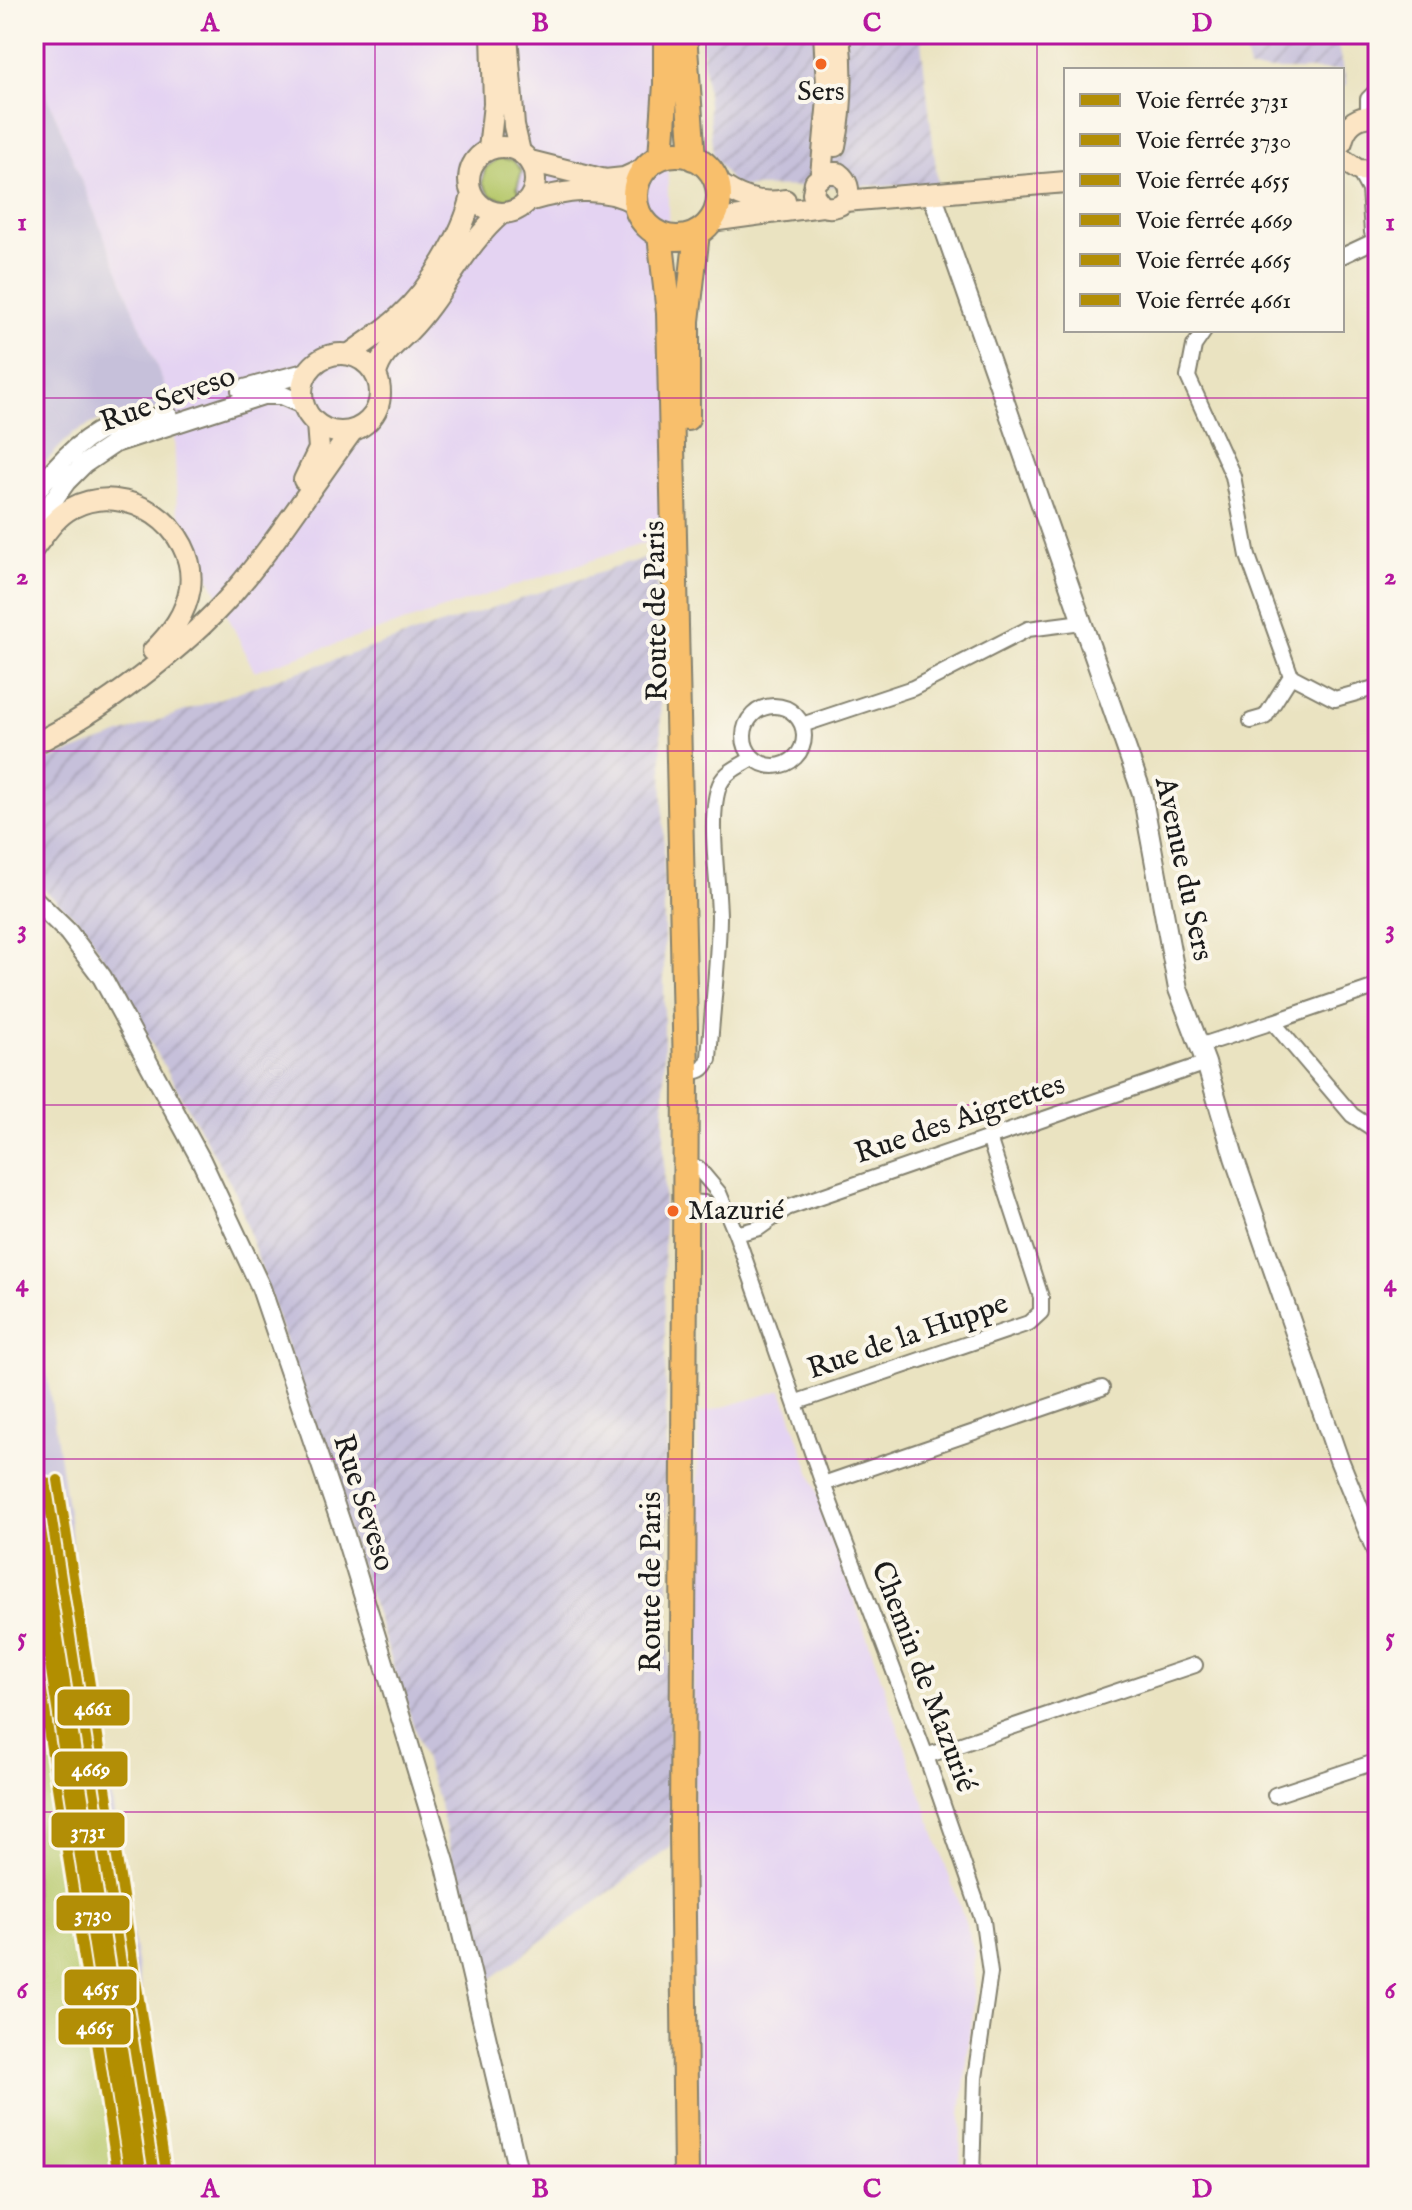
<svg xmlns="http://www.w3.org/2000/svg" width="1412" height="2210" font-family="'IM FELL English',serif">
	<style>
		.built { fill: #e4d3f2 }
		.industrial { fill: url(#industrial-furrows) }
		.railway { fill: #c6c0da }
		.grass { fill: #b6c86b; stroke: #697244; stroke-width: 2 }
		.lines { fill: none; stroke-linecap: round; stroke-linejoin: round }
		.minor-casing { stroke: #83806e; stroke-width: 18 }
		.tertiary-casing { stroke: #83806e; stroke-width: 22 }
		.secondary-casing { stroke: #83806e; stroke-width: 24 }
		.primary-casing { stroke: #83806e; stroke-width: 28 }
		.minor { stroke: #fff; stroke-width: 14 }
		.tertiary { stroke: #fff; stroke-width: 18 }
		.secondary { stroke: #fce5c4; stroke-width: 20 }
		.primary { stroke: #f8bf6c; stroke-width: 24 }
		.rail-1-casing { stroke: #fbf7ec; stroke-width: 16 }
		.rail-2-casing { stroke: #fbf7ec; stroke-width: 16 }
		.rail-3-casing { stroke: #fbf7ec; stroke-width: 16 }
		.rail-4-casing { stroke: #fbf7ec; stroke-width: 16 }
		.rail-5-casing { stroke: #fbf7ec; stroke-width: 16 }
		.rail-6-casing { stroke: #fbf7ec; stroke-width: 16 }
		.rail-1 { stroke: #b28e06; stroke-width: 10 }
		.rail-2 { stroke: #b28e06; stroke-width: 10 }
		.rail-3 { stroke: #b28e06; stroke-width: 10 }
		.rail-4 { stroke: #b28e06; stroke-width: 10 }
		.rail-5 { stroke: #b28e06; stroke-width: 10 }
		.rail-6 { stroke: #b28e06; stroke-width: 10 }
		.grid { fill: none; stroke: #b5179e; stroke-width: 2; stroke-opacity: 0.55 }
		.bus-dot { fill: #f26522; stroke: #fbf7ec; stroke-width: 3 }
		.labels { text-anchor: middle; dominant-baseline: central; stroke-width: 8; stroke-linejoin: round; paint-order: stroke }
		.bus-label { font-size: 28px; fill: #1c1c1c; stroke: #fbf7ec }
		.street-label { font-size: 30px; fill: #1c1c1c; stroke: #fbf7ec }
		.line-badge { stroke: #fbf7ec; stroke-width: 3 }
		.badge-label { font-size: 22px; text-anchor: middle; font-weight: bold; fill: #fff }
		.neatline { fill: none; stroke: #b5179e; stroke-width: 3 }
		.grid-label { font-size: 26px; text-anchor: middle; font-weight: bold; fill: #b5179e }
	</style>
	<defs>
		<pattern id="industrial-furrows" width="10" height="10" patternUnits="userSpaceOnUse" patternTransform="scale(2)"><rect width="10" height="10" fill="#c6c0da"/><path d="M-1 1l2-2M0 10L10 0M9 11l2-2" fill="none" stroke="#aaa4ba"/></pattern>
	</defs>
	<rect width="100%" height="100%" fill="#fbf7ec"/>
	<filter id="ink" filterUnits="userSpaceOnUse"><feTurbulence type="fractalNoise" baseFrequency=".0125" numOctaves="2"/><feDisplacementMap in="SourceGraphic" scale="16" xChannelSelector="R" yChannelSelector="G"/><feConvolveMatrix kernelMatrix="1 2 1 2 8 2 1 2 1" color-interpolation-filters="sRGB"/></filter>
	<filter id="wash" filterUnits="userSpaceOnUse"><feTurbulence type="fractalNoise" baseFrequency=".006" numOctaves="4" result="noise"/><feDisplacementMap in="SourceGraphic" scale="32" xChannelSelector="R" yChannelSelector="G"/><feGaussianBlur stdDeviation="1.8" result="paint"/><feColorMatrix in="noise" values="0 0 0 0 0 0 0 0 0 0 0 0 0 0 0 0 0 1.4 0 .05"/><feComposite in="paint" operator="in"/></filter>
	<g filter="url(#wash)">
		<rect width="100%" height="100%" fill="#eae3c1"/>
		<path class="built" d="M34 34H666L672 534 254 671 177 509 173 407 34 63Z
			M782 1390 975 1951 974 2003 961 2114 960 2176H696L693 1661 699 1414Z"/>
		<path class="industrial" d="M701 34H953L921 41 938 185 735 187 713 155Z
			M1242 34H1335L1347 85 1342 87V70H1249Z
			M656 554 664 836V1237L671 1847 481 1986 441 1809 236 1193 85 926 34 881V765L252 687Z"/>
		<path class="railway" d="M34 63 173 407 107 416 73 433 34 474Z
			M34 1288 92 1672 170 2176H125L52 1716 34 1587Z"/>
		<path class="grass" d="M498 158 513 160 522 171 517 187 520 192 506 200 491 196 482 183 485 168Z
			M34 1588 125 2176H34Z"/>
	</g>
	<g filter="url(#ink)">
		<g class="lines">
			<defs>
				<path id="minor" d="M1368 116V99L1378 89
					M1358 170 1369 190 1372 232 1378 248
					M1342 256 1374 241
					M1205 330 1194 346 1188 377 1233 476 1248 556 1291 676 1335 699 1378 687
					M744 736a30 30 0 1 1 60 0a30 30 0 1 1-60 0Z
					M1251 721 1265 717 1291 676
					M802 725 913 688 1028 629 1082 622
					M1273 1022 1378 986
					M1199 1046 1273 1022 1352 1115 1378 1132
					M686 1072C699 1072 704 1071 709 1059 712 1012 718 965 719 918 719 883 707 814 720 784 726 771 742 765 753 758
					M686 1167 698 1168 719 1193 736 1234 823 1484 926 1756 983 1921 990 1973 975 2078 972 2176
					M686 1202 704 1203 726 1211
					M736 1234 759 1228 787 1208 1206 1063
					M797 1402 1029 1323 1041 1312V1297L989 1138
					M823 1484 1102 1388
					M926 1756 1195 1665
					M1275 1795 1378 1761"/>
				<path id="tertiary" d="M932 194 1142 793 1178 989 1206 1063 1234 1157 1339 1460 1378 1555
					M241 390 308 372
					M34 495C55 465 83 434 119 423 135 417 152 420 168 416
					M34 527 66 482 84 464 115 443 263 395H281L304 405
					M34 899 68 932 102 977 201 1160 261 1288 344 1532 445 1862 519 2176"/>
				<path id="secondary" d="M507 34 514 126 520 152
					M1342 142C1346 123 1359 114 1378 117
					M835 146C843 108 843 72 839 34
					M469 180a33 33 0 1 1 66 0a33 33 0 1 1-66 0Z
					M489 149 494 104 492 34
					M1342 159 1358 170 1378 171
					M530 161 605 180 624 178 646 168
					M821 175 828 100 824 34
					M716 181C737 197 758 205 785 200
					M528 201C564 191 600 184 635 203
					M845 201 1066 182
					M711 221 822 206C846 213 858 188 838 173H825L815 182 813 194 822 206
					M302 393a39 39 0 1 1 78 0a39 39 0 1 1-78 0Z
					M350 354C366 342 384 331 399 317 430 289 463 235 472 195
					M376 374C381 354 395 345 409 331 444 295 464 245 502 213
					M304 480 319 449 317 424
					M34 548C45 534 55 517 72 508 126 479 198 527 190 588 186 614 171 633 153 651
					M34 744C99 713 186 647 233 593 277 542 313 484 353 430"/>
				<path id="primary" d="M684 34 693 158
					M635 196a42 42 0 1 1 84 0a42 42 0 1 1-84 0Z
					M661 157 666 84V34
					M660 235 669 313 686 1072 682 1830 686 2176
					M687 418V321L697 233"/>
			</defs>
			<use href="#minor" class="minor-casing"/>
			<use href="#tertiary" class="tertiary-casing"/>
			<use href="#secondary" class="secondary-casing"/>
			<use href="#primary" class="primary-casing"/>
			<use href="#minor" class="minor"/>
			<use href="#tertiary" class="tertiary"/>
			<use href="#secondary" class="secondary"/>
			<use href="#primary" class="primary"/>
			<defs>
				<path id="rail-1" d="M34 1484 142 2176"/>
				<path id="rail-2" d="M34 1532 134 2176"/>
				<path id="rail-3" d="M34 1562 130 2176"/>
				<path id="rail-4" d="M46 1482 154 2174"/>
				<path id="rail-5" d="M34 1640 118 2176"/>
				<path id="rail-6" d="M58 1480 166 2172"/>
			</defs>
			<use href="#rail-1" class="rail-1-casing"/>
			<use href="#rail-2" class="rail-2-casing"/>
			<use href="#rail-3" class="rail-3-casing"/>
			<use href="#rail-4" class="rail-4-casing"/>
			<use href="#rail-5" class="rail-5-casing"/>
			<use href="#rail-6" class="rail-6-casing"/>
			<use href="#rail-1" class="rail-1"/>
			<use href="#rail-2" class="rail-2"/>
			<use href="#rail-3" class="rail-3"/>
			<use href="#rail-4" class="rail-4"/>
			<use href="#rail-5" class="rail-5"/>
			<use href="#rail-6" class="rail-6"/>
		</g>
	</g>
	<path class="grid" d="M375 34V2176M706 34V2176M1037 34V2176M34 398H1378M34 751H1378M34 1105H1378M34 1459H1378M34 1812H1378"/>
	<g class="bus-dot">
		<circle cx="821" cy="64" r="7"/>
		<circle cx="673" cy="1211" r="7"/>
	</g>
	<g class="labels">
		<g class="bus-label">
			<text x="821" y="92">Sers</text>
			<text x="688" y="1211" text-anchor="start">Mazurié</text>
		</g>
		<g class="street-label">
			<text transform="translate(168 400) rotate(-20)">Rue Seveso</text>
			<text transform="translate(657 611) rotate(-91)">Route de Paris</text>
			<text transform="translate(1183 869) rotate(78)">Avenue du Sers</text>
			<text transform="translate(960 1120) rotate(-19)">Rue des Aigrettes</text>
			<text transform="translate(908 1337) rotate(-19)">Rue de la Huppe</text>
			<text transform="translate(363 1503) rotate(72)">Rue Seveso</text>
			<text transform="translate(652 1582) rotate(-90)">Route de Paris</text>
			<text transform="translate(923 1677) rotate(69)">Chemin de Mazurié</text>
		</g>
	</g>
	<g class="line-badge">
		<rect x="56" y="1688" width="75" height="39" rx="8" fill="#b28e06"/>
		<rect x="53" y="1750" width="76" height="38" rx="8" fill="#b28e06"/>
		<rect x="50" y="1811" width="76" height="38" rx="8" fill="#b28e06"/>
		<rect x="55" y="1894" width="76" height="38" rx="8" fill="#b28e06"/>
		<rect x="63" y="1968" width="75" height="39" rx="8" fill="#b28e06"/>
		<rect x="57" y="2007" width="75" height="39" rx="8" fill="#b28e06"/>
	</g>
	<g class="badge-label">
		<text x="93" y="1715">4661</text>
		<text x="91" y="1776">4669</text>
		<text x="88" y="1838">3731</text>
		<text x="93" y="1921">3730</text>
		<text x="101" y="1995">4655</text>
		<text x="95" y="2034">4665</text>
	</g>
	<rect width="1412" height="2210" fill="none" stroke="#fbf7ec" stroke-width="88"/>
	<rect x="1064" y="68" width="280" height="264" fill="#fbf7ec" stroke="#a29f99" stroke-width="2"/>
	<rect x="1080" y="94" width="40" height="12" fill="#b28e06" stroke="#a29f99" stroke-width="2"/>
	<text x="1136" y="108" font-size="24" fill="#1c1c1c">Voie ferrée 3731</text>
	<rect x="1080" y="134" width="40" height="12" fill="#b28e06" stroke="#a29f99" stroke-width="2"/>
	<text x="1136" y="148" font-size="24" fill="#1c1c1c">Voie ferrée 3730</text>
	<rect x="1080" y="174" width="40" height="12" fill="#b28e06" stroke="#a29f99" stroke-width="2"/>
	<text x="1136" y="188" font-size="24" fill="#1c1c1c">Voie ferrée 4655</text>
	<rect x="1080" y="214" width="40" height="12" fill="#b28e06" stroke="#a29f99" stroke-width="2"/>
	<text x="1136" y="228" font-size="24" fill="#1c1c1c">Voie ferrée 4669</text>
	<rect x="1080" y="254" width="40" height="12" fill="#b28e06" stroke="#a29f99" stroke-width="2"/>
	<text x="1136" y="268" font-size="24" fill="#1c1c1c">Voie ferrée 4665</text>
	<rect x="1080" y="294" width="40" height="12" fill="#b28e06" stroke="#a29f99" stroke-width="2"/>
	<text x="1136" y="308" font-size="24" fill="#1c1c1c">Voie ferrée 4661</text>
	<rect x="44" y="44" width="1324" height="2122" class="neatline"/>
	<g class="grid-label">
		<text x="210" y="31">A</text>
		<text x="540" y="31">B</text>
		<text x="872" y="31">C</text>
		<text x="1202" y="31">D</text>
		<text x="22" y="230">1</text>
		<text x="1390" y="230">1</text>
		<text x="22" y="584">2</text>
		<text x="1390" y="584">2</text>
		<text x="22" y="937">3</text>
		<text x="1390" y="937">3</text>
		<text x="22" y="1291">4</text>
		<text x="1390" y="1291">4</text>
		<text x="22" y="1645">5</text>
		<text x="1390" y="1645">5</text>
		<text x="22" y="1998">6</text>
		<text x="1390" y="1998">6</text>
		<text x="210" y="2197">A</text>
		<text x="540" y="2197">B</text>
		<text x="872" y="2197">C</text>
		<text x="1202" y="2197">D</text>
	</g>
</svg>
